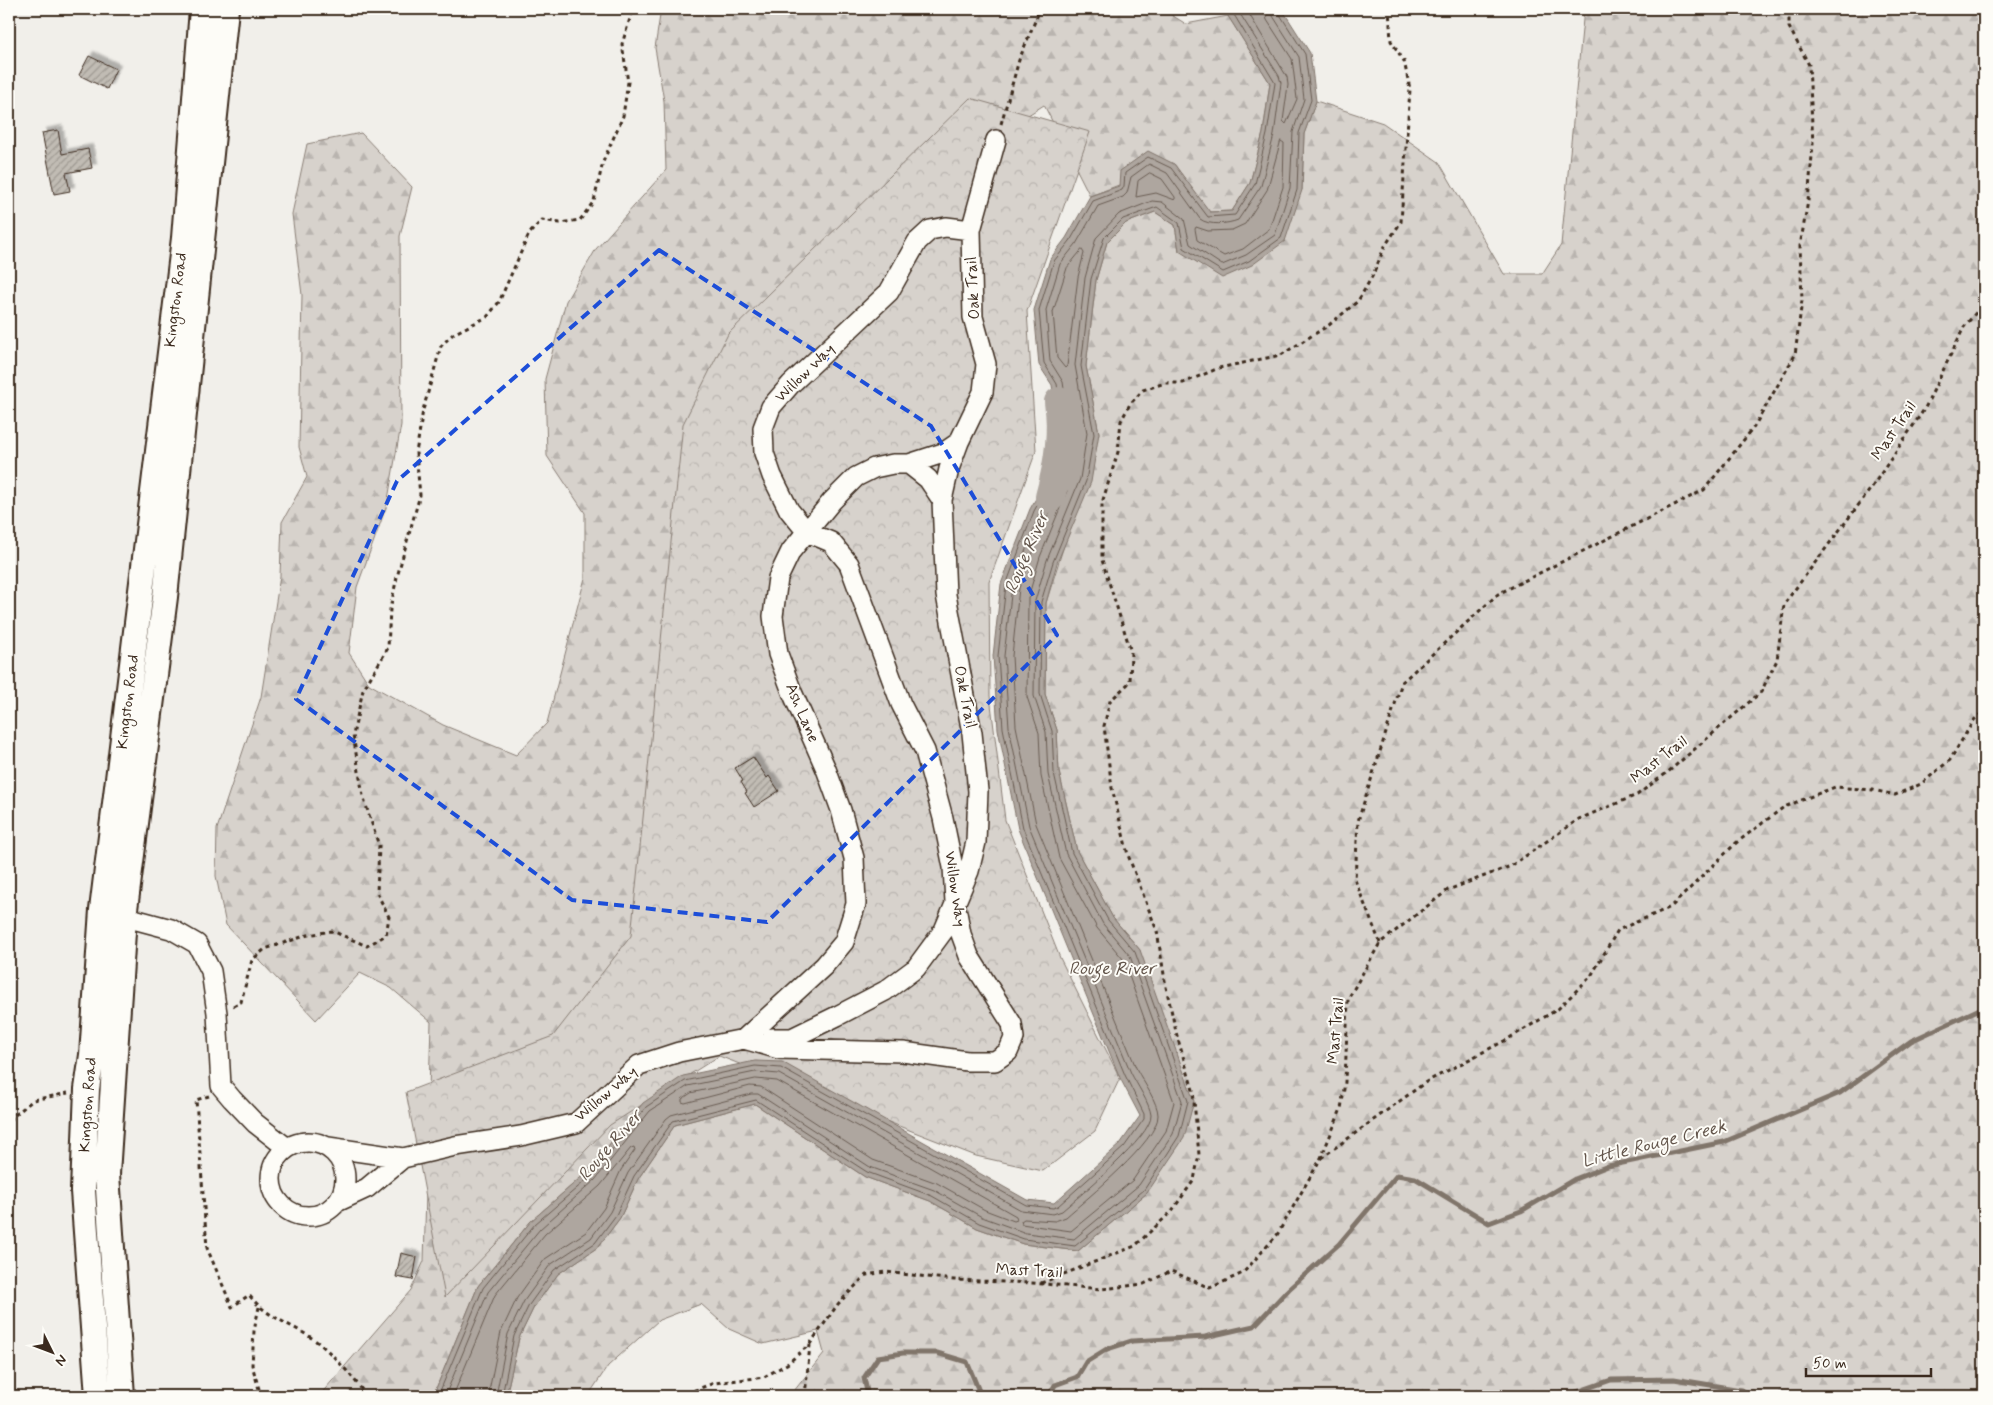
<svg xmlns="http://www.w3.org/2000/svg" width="1993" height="1405" font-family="Mynerve,sans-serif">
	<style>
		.forest { fill: url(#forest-firs); stroke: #897e75 }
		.park { fill: url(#park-crowns); stroke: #897e75 }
		.water { fill: #aea69f; stroke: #80746b }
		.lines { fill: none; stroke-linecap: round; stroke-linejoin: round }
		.shore { stroke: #695c52; stroke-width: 1 }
		.stream { stroke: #80746b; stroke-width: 5 }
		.river { stroke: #aea69f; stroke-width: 30 }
		.building { fill: url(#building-hatch); stroke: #3b2a1e; filter: url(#shadow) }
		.minor-casing { stroke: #3b2a1e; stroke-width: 22 }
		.major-casing { stroke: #3b2a1e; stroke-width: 28 }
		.path { stroke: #3b2a1e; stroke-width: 3; stroke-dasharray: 4 4; stroke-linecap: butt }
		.minor { stroke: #fdfcf7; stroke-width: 19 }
		.major { stroke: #fdfcf7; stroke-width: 24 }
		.marked { fill: none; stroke: #1d4ed8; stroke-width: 4; stroke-dasharray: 10 6; stroke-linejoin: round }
		.labels { text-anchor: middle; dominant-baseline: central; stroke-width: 4; stroke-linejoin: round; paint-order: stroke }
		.street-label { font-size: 16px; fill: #3b2a1e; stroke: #fdfcf7 }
		.water-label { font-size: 18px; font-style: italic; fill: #63554b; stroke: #fdfcf7 }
	</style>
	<defs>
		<pattern id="forest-firs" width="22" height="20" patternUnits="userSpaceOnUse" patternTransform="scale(1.25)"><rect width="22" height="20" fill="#d7d2cc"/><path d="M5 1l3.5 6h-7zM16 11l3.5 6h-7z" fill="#b9b4af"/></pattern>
		<pattern id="park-crowns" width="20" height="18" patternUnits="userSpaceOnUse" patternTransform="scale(1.25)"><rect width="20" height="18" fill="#d7d2cc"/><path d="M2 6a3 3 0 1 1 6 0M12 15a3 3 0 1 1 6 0" fill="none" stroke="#b9b4af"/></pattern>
		<pattern id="building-hatch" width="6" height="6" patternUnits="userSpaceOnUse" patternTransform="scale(1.25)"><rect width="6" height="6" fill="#c1bcb4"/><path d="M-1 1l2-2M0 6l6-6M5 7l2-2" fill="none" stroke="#9e9992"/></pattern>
		<filter id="shadow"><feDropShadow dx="4.5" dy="-4.5" stdDeviation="1" flood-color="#0004"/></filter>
	</defs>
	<rect width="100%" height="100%" fill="#f1efea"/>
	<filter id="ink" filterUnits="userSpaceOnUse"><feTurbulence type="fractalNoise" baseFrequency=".02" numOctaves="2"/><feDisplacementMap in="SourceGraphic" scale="10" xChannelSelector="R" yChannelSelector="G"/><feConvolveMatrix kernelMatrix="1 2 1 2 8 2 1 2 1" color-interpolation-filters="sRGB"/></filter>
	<g filter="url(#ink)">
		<path class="forest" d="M661 9H1162L1186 24 1228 16 1270 83 1263 133 1250 183 1232 211 1209 212 1174 164 1090 196 1044 105 1025 117 643 1103 587 1172 531 1221 478 1286 433 1396H319L411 1290 424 1261 431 1022 391 988 360 973 316 1020 226 925 216 876 217 829 261 697 280 576 282 522 307 477 299 447 302 295 292 214 307 144 361 133 412 187 400 236 401 425 387 505 357 587 349 653 369 684 443 725 516 755 547 723 585 578V513L547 456 545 379 566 301 596 249 666 170 664 101 655 48Z
			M1584 9H1984V1396H790L824 1353 818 1331 763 1344 729 1329 701 1304 659 1320 608 1366 588 1396H506L519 1338 534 1307 558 1274 598 1247 620 1218 638 1179 675 1125 755 1104 865 1177 930 1201 977 1228 1023 1244 1078 1251 1147 1193 1140 950 1113 918 1077 851 1059 772 1057 730 1045 694 1046 603 1099 433 1086 366 1096 280 1107 242 1126 223 1155 212 1175 225 1179 251 1302 190 1304 134 1316 101 1383 123 1439 162 1504 274H1542L1561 245Z"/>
		<path class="park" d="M970 98 1090 132 1027 311 1036 451 989 582 990 696 1005 820 1060 958 1120 1078 1095 1131 1043 1171 976 1156 719 1056 610 1125 445 1297 406 1092 553 1036 631 936 683 424 728 334Z"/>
		<path class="water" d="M1221 9H1282L1310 53 1316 101 1304 134 1302 190 1285 241 1252 265 1222 278 1179 251 1175 225 1155 212 1126 223 1107 242 1096 280 1086 366 1099 433 1091 482 1057 563 1046 603 1045 694 1057 730 1059 772 1077 851 1113 918 1140 950 1194 1101 1184 1138 1147 1193 1078 1251 1023 1244 977 1228 930 1201 865 1177 755 1104 675 1125 638 1179 620 1218 598 1247 558 1274 534 1307 519 1338 506 1396H433L478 1286 531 1221 587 1172 643 1103 683 1076 755 1061 782 1062 1027 1200 1054 1203 1120 1144 1140 1116 1120 1078 1018 829 998 729 993 656 1001 584 1030 509 1062 452 1052 385 1039 365 1034 310 1050 259 1066 238 1090 196 1119 186 1120 171 1148 151 1174 164 1210 212 1232 211 1250 183 1263 133 1270 83 1228 16Z"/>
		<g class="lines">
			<path class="shore" d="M1246 9 1287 77 1288 85 1283 121 1286 124 1297 99 1292 59 1267 20 1264 9
				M1281 141 1284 143 1283 187 1269 229 1243 249 1224 256 1197 240 1195 229 1196 227 1208 231 1232 230 1245 224 1267 190Z
				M1150 173 1162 179 1175 197V200L1156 193 1136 197 1138 181Z
				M1082 250 1084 253 1078 277 1067 366 1065 368 1057 358 1053 312 1067 268Z
				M1065 487 1067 491 1040 557 1028 598 1027 697 1039 733 1041 776 1059 858 1097 928 1123 959 1174 1102 1166 1131 1133 1180 1071 1231 1028 1225 1022 1224 1021 1221 1024 1219 1055 1221 1066 1217C1086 1199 1159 1141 1158 1115 1158 1103 1143 1081 1137 1070L1036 824 1016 726 1012 656 1019 588 1047 517 1063 489Z
				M756 1079 777 1081 1016 1216 1017 1220 1014 1221 985 1210 937 1183 873 1160 761 1087 750 1086 685 1103 682 1102V1099L691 1093Z
				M438 1396 483 1288 535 1224 591 1176 646 1107 685 1081 755 1066 781 1068 1026 1205 1053 1208 1058 1206 1124 1147 1144 1119V1114L1125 1075 1023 828 1003 728 998 656 1006 585 1034 511 1067 452 1057 384 1044 363 1039 310 1054 261 1070 241 1093 201 1122 190 1124 186 1125 173 1148 157 1171 168 1208 217 1235 215 1255 184 1267 134 1275 83 1233 13 1228 9
				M445 1396 488 1292 540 1229 595 1180 650 1111 688 1086 755 1072 779 1074 1021 1210 1053 1214 1062 1211C1079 1196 1153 1136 1151 1115 1150 1104 1136 1083 1131 1073L1029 826 1009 727 1004 656 1012 586 1040 513 1073 453 1063 382 1050 361 1046 310 1060 264 1076 244 1098 206 1123 197 1127 193 1131 177 1149 164 1167 173 1200 219C1209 226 1228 224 1238 220L1261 186 1274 135 1281 83 1279 76 1237 9
				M453 1396 495 1295 545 1234 600 1186 631 1148 634 1147 635 1150 621 1170 604 1208 586 1232 545 1259 517 1298 501 1332 488 1396
				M496 1396 508 1334 524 1301 550 1265 591 1238 610 1212 628 1173 666 1119 671 1115 751 1094H758L870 1167 934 1190 982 1217 1026 1233 1074 1239 1139 1185 1173 1134 1182 1101 1130 956 1103 924 1066 854 1048 774 1046 732 1034 696 1035 601 1047 560 1080 479 1087 433 1075 365 1085 278 1096 238 1119 214 1152 201 1162 202 1184 219 1190 244 1222 265 1246 255 1275 235 1290 188 1293 132 1304 99 1299 57 1273 16 1272 9
				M502 1396 514 1336 529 1305 554 1270 595 1243 616 1215 634 1176 673 1121 756 1100 867 1172 932 1196 979 1223 1024 1239 1075 1246 1144 1190 1179 1136 1188 1101 1135 952 1108 920 1072 853 1054 773 1052 731 1040 694 1041 602 1053 562 1086 481 1094 434 1081 366 1091 279 1104 238 1123 219 1157 207 1179 223 1184 248 1223 272 1249 261 1281 238 1297 190 1299 133 1311 100 1305 54 1279 13 1278 9"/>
			<path class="stream" d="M868 1396 864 1378 878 1357 903 1353H937L967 1362 981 1396
				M1049 1396 1055 1385 1077 1377 1086 1362 1107 1349 1132 1341 1205 1337 1254 1326 1289 1289 1339 1244 1397 1175 1415 1178 1489 1223 1521 1211 1575 1179 1608 1166 1724 1142 1840 1093 1911 1041 1984 1007
				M1565 1396 1611 1380 1674 1379 1741 1390 1749 1396"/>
			<path class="river" d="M1050 497C1059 465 1064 434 1059 402"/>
		</g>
		<path class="building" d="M89 56 116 69 107 89 79 75Z
			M58 130 62 154 88 149 92 168 66 173 70 191 54 194 42 133Z
			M753 757 767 778 769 776 779 791 754 807 745 793 747 792 741 782 743 781 735 768Z
			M401 1253 417 1257 413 1280 396 1277Z"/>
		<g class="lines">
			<defs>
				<path id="minor" d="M909 464 928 479 942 500
					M111 913 171 929 197 944 211 971 217 1013 221 1086 232 1099 255 1123 287 1148
					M772 1038H792L837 1016 885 991 916 968 944 930 969 871 976 842 978 791 972 733 946 595 942 500 949 469 959 442 983 392 986 364 973 317 971 230 996 140
					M744 1039 824 966 844 942 856 904 854 858 841 810 826 769 792 692 778 654 773 616 778 578 791 551 832 501 856 477 874 468 893 464H909L943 453 959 442
					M271 1179a37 37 0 1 1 74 0a37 37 0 1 1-74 0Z
					M328 1147 403 1158 367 1188 337 1202
					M403 1158 455 1146 521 1136 576 1123 639 1065 679 1052 744 1039 779 1049 903 1052 967 1061H995L1008 1052 1014 1038 1012 1024 969 956 961 934 955 902 953 867 943 818 925 751 901 704 849 564 831 542 807 532 789 510 772 476 764 453 763 428 771 407 791 384 889 292 917 242 930 230 946 227 971 230"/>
				<path id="major" d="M98 1396 83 1191 87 1089 92 1055 102 910 184 238 202 9
					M122 1396 107 1174 124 917 165 597 226 9"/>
			</defs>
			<use href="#minor" class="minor-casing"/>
			<use href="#major" class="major-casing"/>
			<path class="path" d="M1001 124 1019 60 1040 9
				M1380 943 1355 880 1358 821 1402 682 1498 594 1704 490 1754 427 1795 355 1802 300 1800 246 1808 201 1813 144 1809 65 1789 27V9
				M233 1006 241 1002 252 960 265 949 308 935 332 931 367 946 386 935 389 917 377 893 379 846 363 796 353 735 363 690 388 648 390 609 397 577 420 495 416 453 423 410 441 346 453 334 487 317 499 302 529 234 542 220 560 223 580 220 594 201 603 162 623 116 628 82 622 44 633 9
				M209 1096 196 1100 207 1248 232 1307 249 1295C267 1318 290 1323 313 1339 329 1349 356 1380 366 1396
				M9 1120 33 1100 68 1093
				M1321 1158 1426 1082 1506 1040 1558 1009 1591 976 1618 930 1671 907 1736 843 1784 807 1835 787 1873 790 1895 795 1921 784 1950 760 1974 720 1984 711
				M1041 1283 1135 1246 1171 1212 1194 1180 1199 1155 1193 1090 1177 1036 1166 987 1157 931 1128 855 1112 788 1104 726 1110 701 1130 682 1131 652 1102 560V503L1118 452 1121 421 1130 404 1143 390 1165 383H1183L1219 368 1281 355 1329 325 1358 301 1373 275 1385 246 1401 222 1410 89 1404 61 1391 41 1389 9
				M259 1307 254 1331 252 1365 261 1396
				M679 1396 714 1383 764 1377 787 1364 810 1344 838 1304 866 1275 885 1272 954 1280 1032 1283 1102 1289 1144 1284 1171 1271 1210 1288 1243 1273 1277 1235 1321 1158 1341 1109 1345 1082 1348 999 1380 943 1448 890 1511 866 1579 819 1637 795 1668 772 1761 692 1777 660 1784 604 1872 487 1925 408 1964 327 1984 303
				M805 1396 810 1345"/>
			<use href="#minor" class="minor"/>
			<use href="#major" class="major"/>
		</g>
	</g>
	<path class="marked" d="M659 250 931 426 1057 635 767 922 572 900 296 699 397 481Z"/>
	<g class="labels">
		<g class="street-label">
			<text transform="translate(973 288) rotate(-93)">Oak Trail</text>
			<text transform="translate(176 300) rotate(-83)">Kingston Road</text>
			<text transform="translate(805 373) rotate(-44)">Willow Way</text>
			<text transform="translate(1894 431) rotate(-56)">Mast Trail</text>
			<text transform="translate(965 697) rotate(79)">Oak Trail</text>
			<text transform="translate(128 702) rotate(-83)">Kingston Road</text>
			<text transform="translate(802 713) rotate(67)">Ash Lane</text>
			<text transform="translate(1659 760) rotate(-38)">Mast Trail</text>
			<text transform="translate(955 889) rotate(82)">Willow Way</text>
			<text transform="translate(1336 1031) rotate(-85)">Mast Trail</text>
			<text transform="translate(606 1094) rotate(-40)">Willow Way</text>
			<text transform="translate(88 1105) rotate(-86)">Kingston Road</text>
			<text transform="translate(1029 1271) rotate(3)">Mast Trail</text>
		</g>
		<g class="water-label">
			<text transform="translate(1027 553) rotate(-67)">Rouge River</text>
			<text x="1112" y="969">Rouge River</text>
			<text transform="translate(1654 1144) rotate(-14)">Little Rouge Creek</text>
			<text transform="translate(610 1146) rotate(-49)">Rouge River</text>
		</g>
	</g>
	<rect width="1993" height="1405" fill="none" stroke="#fdfcf7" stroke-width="30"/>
	<rect x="15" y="15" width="1963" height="1375" fill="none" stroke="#3b2a1e" stroke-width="2" filter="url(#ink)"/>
	<g transform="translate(52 1352) rotate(132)" stroke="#fdfcf7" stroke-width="4" paint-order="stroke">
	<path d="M0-4L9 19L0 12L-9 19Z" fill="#3b2a1e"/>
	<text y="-8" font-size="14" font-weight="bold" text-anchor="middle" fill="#3b2a1e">N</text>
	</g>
	<path d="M1806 1368v8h125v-8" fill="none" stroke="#3b2a1e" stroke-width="2.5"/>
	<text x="1813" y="1368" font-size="15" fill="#3b2a1e" stroke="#fdfcf7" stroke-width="4" paint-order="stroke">50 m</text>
</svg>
